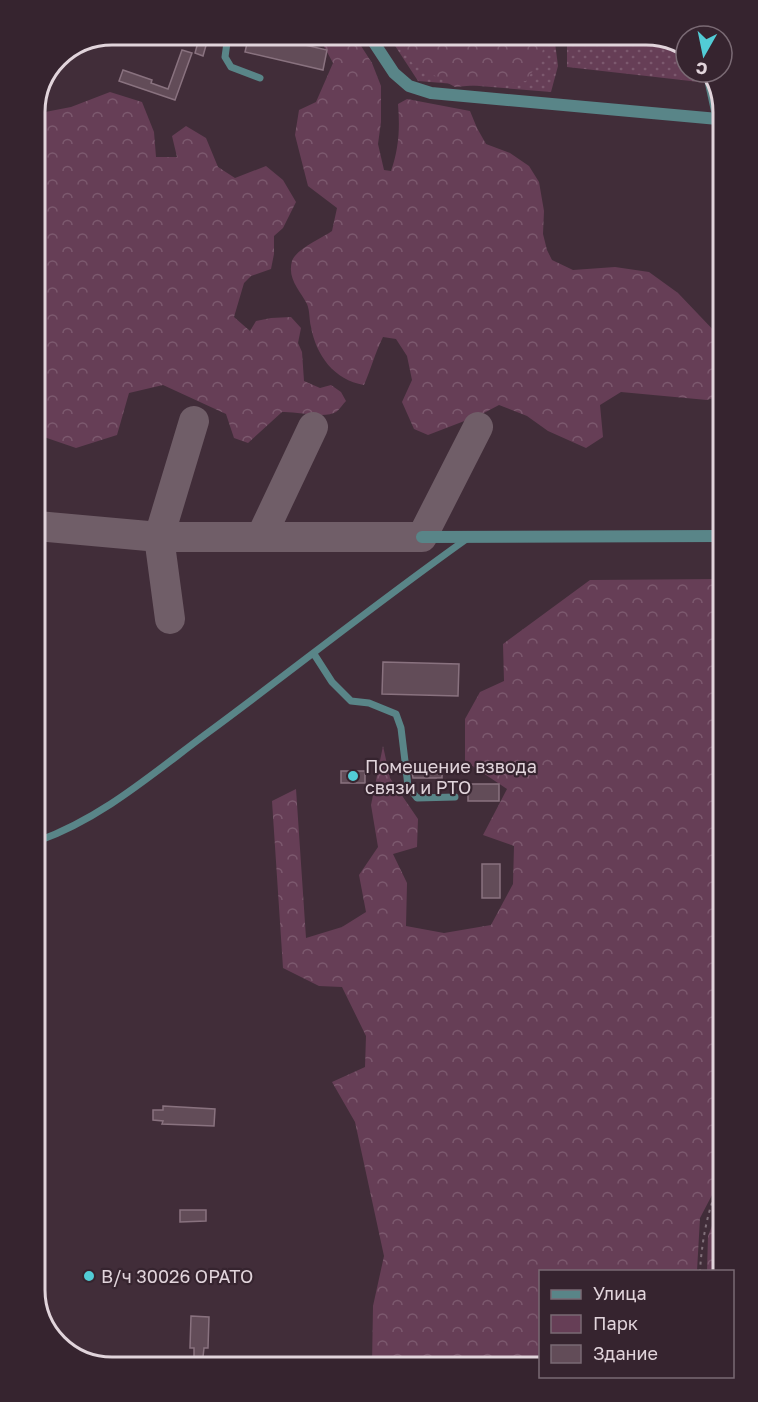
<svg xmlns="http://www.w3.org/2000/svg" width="758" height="1402" font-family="'Golos Text',sans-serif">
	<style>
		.green { fill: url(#green-dots) }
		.forest { fill: url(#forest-crowns) }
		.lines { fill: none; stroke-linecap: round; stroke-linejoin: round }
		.taxiway { stroke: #705e68; stroke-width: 30 }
		.building { fill: #624c58; stroke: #89727f; stroke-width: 1.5 }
		.path { stroke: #81707a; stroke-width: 2; stroke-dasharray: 3 4.5; stroke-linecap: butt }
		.lane { stroke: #598588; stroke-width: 7 }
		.street { stroke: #598588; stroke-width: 12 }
		.poi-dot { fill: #52ccd6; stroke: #36242f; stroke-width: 2 }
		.labels { text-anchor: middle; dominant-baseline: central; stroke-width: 4.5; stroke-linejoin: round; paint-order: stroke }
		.poi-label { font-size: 18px; fill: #e1d4db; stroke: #36242f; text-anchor: start }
		.rim { fill: none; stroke: #e1d4db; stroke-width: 3 }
	</style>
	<defs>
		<pattern id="green-dots" width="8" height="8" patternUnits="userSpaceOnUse" patternTransform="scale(1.5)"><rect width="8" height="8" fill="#663e56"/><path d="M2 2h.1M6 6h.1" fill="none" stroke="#7c596e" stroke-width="1.8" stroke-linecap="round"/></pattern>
		<pattern id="forest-crowns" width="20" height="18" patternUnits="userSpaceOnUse" patternTransform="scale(1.5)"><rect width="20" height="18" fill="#663e56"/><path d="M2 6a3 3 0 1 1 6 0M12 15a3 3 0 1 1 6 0" fill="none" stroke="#7c596e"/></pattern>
	</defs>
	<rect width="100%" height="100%" fill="#412d39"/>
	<path class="green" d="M388 35H554L558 66 551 92 418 81Z
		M567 35H652L686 48V72H710L717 84 567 67Z"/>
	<path class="forest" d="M305 35H354L372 63 381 86V122L378 144 384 170 391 171C399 148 400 128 398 104L407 99 470 111 477 128 486 144 510 153 529 166 539 182 544 211 543 234 547 250 552 260 573 270 615 267 649 272 678 293 719 336V396L707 400 621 392 600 405 603 437 586 448 548 431 527 416 499 405 480 415 428 435 414 429 402 402 412 380 407 356 396 339 383 337C375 353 371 369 364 385 334 380 316 355 311 327 309 319 310 311 307 304 300 290 287 279 292 261 296 249 322 238 332 231L337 208 308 186 295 135 299 110 316 102 333 63 321 41Z
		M400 35H547L540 60 526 81 455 87 412 63Z
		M110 92 142 102 154 132 156 157H177L172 136 186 126 206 138 218 167 235 178 266 166 283 180 296 202 283 228 274 236V254L271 269 251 276 244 283 234 317 250 331 256 321 271 318 291 317 301 328 298 343 302 352 304 381 320 388 331 385 341 392 346 401C343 404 340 409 336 412 325 419 296 411 282 412L248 443 234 438 226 414 163 385 129 393 117 435 76 448 44 437 36 432V303L41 288 35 280V120L40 113 71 107Z
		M720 579 723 1174 700 1218 697 1271 540 1272V1363L372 1365 373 1306 384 1256 355 1122 332 1082 365 1067 366 1036 342 987 319 986 283 968 272 801 296 789 306 938 342 927 366 912 359 875 378 847 371 805 383 746 390 778 418 819 417 847 393 854 407 883 406 926 444 933 491 925 513 884 514 846 483 835 507 789 465 761V719L480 692 504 681 503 644 590 580Z
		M723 1198V1271H707L708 1236Z"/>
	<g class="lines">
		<path class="taxiway" d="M37 526 159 537H422L478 427
			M261 537 313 427
			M170 619 159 537 194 421"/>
	</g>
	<path class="building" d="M200 35H209L203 56 195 53Z
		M249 35H261L327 50 323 70 245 52Z
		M182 50 192 53 175 100 119 81 123 70 152 80 151 83 168 89Z
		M383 662 459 664 458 696 382 694Z
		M442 765V778H413L411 766Z
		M341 771H365V783H341Z
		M468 784H499V801H468Z
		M482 864H500V898H482Z
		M163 1106 215 1109 214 1126 162 1124 163 1121 153 1120V1110H163Z
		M180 1210H206V1221L180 1222Z
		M191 1316 209 1317 208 1348H204L203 1357H194V1348H190Z"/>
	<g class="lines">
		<path class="path" d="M700 1272C701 1248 708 1199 723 1181"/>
		<path class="lane" d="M228 35 225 57 231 67 260 78
			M706 72 716 118
			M37 614 41 527
			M314 654 332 682 351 701 369 703 396 714 401 728 408 786 417 798 455 797
			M38 841C102 818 152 774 206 734 294 669 379 601 468 538"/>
		<path class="street" d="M369 35 394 73 409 86 431 93 718 119
			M422 537 720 536"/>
	</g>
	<g class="poi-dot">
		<circle cx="353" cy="776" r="6"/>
		<circle cx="89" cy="1276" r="6"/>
	</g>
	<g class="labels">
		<g class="poi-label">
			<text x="365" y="766">Помещение взвода<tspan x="365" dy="21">связи и РТО</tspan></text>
			<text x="101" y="1276">В/ч 30026 ОРАТО</text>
		</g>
	</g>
	<path d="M0 0H758V1402H0ZM112 45H646A67 67 0 0 1 713 112V1290A67 67 0 0 1 646 1357H112A67 67 0 0 1 45 1290V112A67 67 0 0 1 112 45Z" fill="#36242f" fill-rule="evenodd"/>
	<path class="rim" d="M112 45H646A67 67 0 0 1 713 112V1290A67 67 0 0 1 646 1357H112A67 67 0 0 1 45 1290V112A67 67 0 0 1 112 45Z"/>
	<rect x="539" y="1270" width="195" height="108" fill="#36242f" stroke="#7a6a74" stroke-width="1.5"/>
	<rect x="551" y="1290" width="30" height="9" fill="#598588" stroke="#7a6a74" stroke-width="1.5"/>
	<text x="593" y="1300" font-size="18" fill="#e1d4db">Улица</text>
	<rect x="551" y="1315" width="30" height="18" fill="#663e56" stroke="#7a6a74" stroke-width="1.5"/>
	<text x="593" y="1330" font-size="18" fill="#e1d4db">Парк</text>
	<rect x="551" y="1345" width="30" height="18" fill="#624c58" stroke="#7a6a74" stroke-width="1.5"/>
	<text x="593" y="1360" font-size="18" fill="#e1d4db">Здание</text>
	<g transform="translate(704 54) rotate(189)"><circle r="28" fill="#36242f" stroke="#7a6a74" stroke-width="1.5"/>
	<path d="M0-4.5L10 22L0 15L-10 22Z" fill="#52ccd6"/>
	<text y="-9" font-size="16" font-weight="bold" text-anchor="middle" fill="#e1d4db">С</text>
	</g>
</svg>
